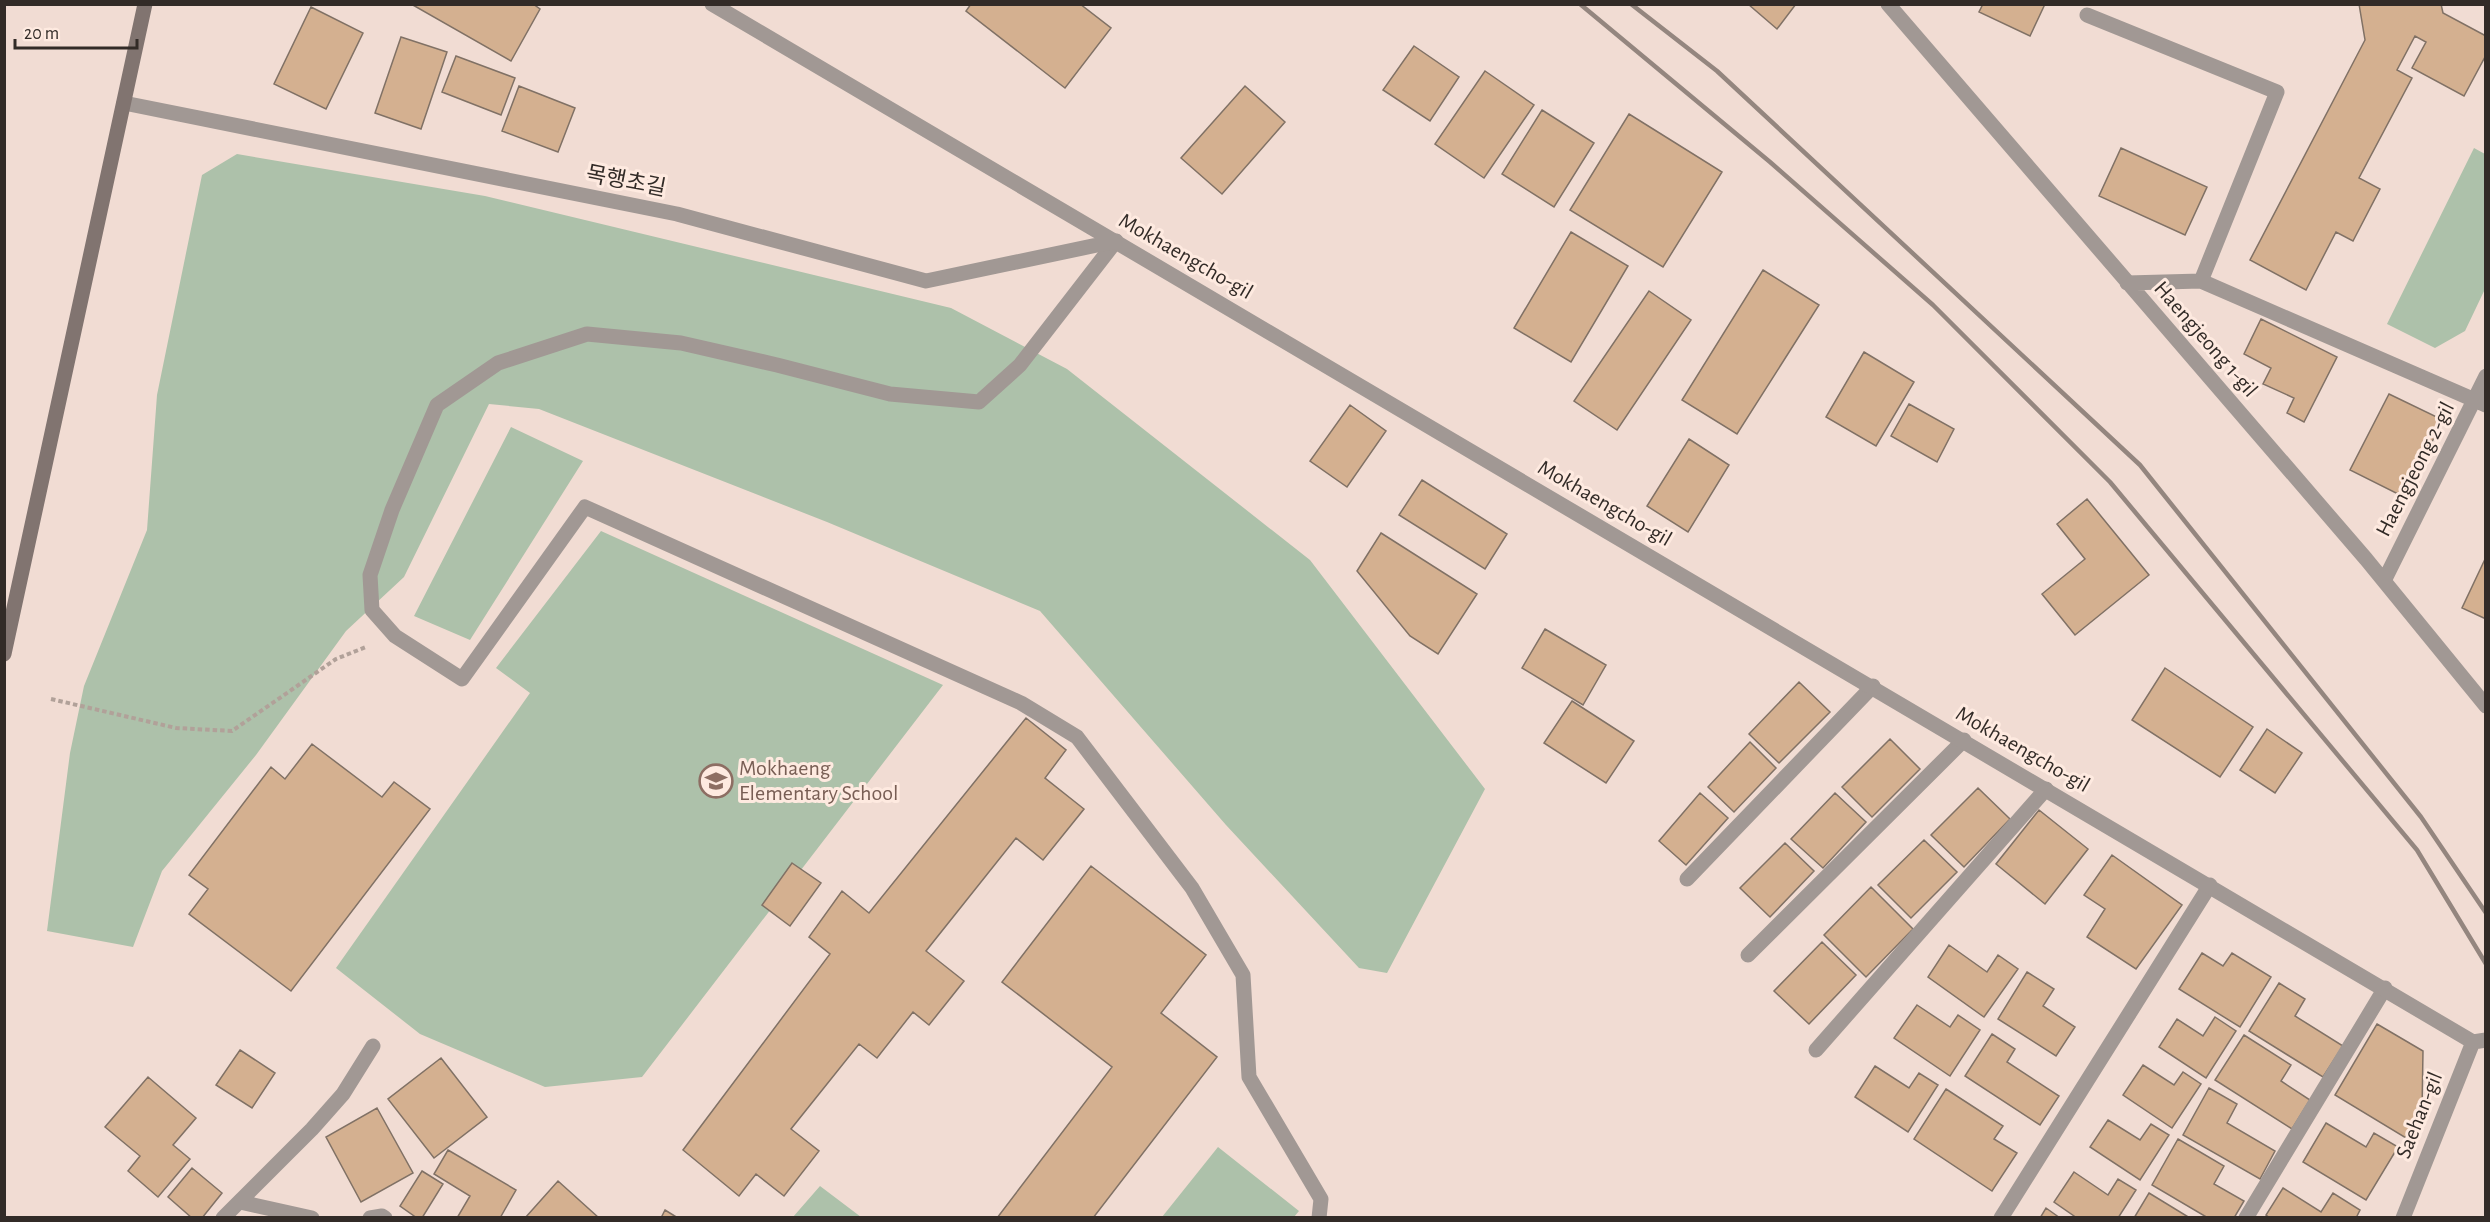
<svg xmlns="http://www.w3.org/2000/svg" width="2490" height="1222" font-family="'Alegreya Sans','Noto Sans KR',sans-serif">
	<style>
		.green { fill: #adc1aa }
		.building { fill: #d4b090; stroke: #807165; stroke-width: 1.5 }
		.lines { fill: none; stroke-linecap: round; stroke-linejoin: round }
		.path { stroke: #b1a199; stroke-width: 4; stroke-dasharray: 4.5 3; stroke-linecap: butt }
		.lane { stroke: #a19894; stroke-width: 15 }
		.street { stroke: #a19894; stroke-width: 15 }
		.secondary { stroke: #817470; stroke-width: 15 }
		.rail { stroke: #94867f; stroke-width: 4.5 }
		.labels { text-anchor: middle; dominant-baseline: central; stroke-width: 6; stroke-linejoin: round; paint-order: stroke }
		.street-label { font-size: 22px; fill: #322b27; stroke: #feeae0 }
		.education-label { font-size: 22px; fill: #785e54; stroke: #feeae0; text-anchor: start }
	</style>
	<rect width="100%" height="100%" fill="#f1dcd3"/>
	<path class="green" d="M2474 148 2485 154V289L2465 331 2435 348 2387 324Z
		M237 154 485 196 951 308 1067 369 1310 560 1485 789 1387 973 1359 968 1226 825 1040 611 827 522 539 409 489 404 404 577 346 631 256 755 162 871 133 947 47 931 70 753 84 686 147 530 157 395 202 175Z
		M511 427 583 461 470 640 414 616Z
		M601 531 943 685 642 1077 545 1087 420 1034 336 968 530 693 496 668Z
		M1218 1147 1299 1211 1294 1217H1162Z
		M820 1186 861 1217H793Z"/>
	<path class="building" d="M411 4H533L540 9 511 61Z
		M971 4H1080L1111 28 1065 88 966 11Z
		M1748 4H1796L1777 29Z
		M1983 4H2045L2030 36 1979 12Z
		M2359 4H2441L2443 13 2486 36V55L2464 96 2412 68 2426 42 2415 36 2397 70 2412 78 2359 178 2380 189 2353 241 2336 232 2306 290 2250 260 2365 40Z
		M311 7 363 33 326 109 274 84Z
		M401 37 447 52 421 129 375 113Z
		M1414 46 1459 77 1430 121 1383 90Z
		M456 56 515 78 501 115 442 92Z
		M1485 71 1534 105 1484 178 1435 144Z
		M519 86 575 108 558 152 502 131Z
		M1245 86 1285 122 1222 194 1181 158Z
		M1542 110 1594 143 1554 207 1502 174Z
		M1629 114 1722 172 1663 267 1570 210Z
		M2121 148 2207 187 2185 235 2099 196Z
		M1571 232 1628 266 1571 362 1514 328Z
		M1763 270 1819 305 1737 434 1682 400Z
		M1649 291 1691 320 1617 430 1574 401Z
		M2261 319 2337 357 2304 422 2287 413 2294 398 2263 384 2271 368 2244 354Z
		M1864 352 1914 382 1876 446 1826 417Z
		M2389 394 2443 420 2404 497 2350 470Z
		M1909 404 1954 429 1937 462 1891 436Z
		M1350 405 1386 431 1347 487 1310 461Z
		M1689 439 1729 465 1688 532 1647 506Z
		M1422 480 1507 534 1485 569 1399 515Z
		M2087 499 2149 575 2075 635 2042 594 2085 559 2057 524Z
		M1381 533 1477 594 1438 654 1410 636 1357 571Z
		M2486 557V619L2462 608Z
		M1545 629 1606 665 1583 705 1522 668Z
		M2165 668 2253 727 2220 777 2132 720Z
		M1799 682 1830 712 1779 763 1749 734Z
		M1572 701 1634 741 1606 783 1544 743Z
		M1026 718 1066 750 1045 778 1084 809 1043 860 1016 838 926 951 964 981 929 1025 913 1012 877 1058 859 1044 791 1129 819 1151 784 1196 756 1174 739 1196 683 1150 830 954 809 937 842 891 869 913Z
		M2267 729 2302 753 2275 793 2240 770Z
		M1890 739 1920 769 1872 817 1842 787Z
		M1750 742 1776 768 1734 812 1708 787Z
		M312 744 382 797 394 782 430 809 291 991 189 914 208 889 189 875 271 767 285 779Z
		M1978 788 2010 819 1964 867 1931 835Z
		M1700 793 1728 818 1686 865 1659 841Z
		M1835 793 1866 822 1823 868 1791 839Z
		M2039 810 2088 849 2045 904 1996 864Z
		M1924 840 1957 872 1911 918 1878 885Z
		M1785 843 1814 871 1770 917 1740 888Z
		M2112 855 2182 905 2136 969 2087 937 2105 909 2084 895Z
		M792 863 821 883 790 926 762 905Z
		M1091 866 1206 955 1161 1013 1217 1057 1093 1218H997L1112 1067 1002 982Z
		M1871 887 1913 929 1866 977 1824 935Z
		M1822 942 1856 975 1809 1024 1774 991Z
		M1949 945 1987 972 1998 955 2018 969 1984 1017 1928 977Z
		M2202 953 2223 966 2232 953 2271 977 2240 1027 2179 989Z
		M2027 972 2054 989 2043 1006 2075 1027 2056 1056 1998 1019Z
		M2279 983 2305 999 2295 1016 2343 1046 2323 1077 2249 1031Z
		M1917 1005 1950 1027 1958 1015 1980 1030 1950 1076 1894 1038Z
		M2215 1017 2236 1031 2206 1078 2159 1047 2177 1019 2203 1036Z
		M2377 1024 2423 1051 2422 1111 2406 1138 2335 1095Z
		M1992 1034 2015 1049 2007 1062 2059 1096 2040 1125 1965 1076Z
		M2244 1035 2291 1065 2281 1081 2310 1100 2292 1129 2215 1080Z
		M240 1050 275 1073 252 1108 216 1085Z
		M441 1058 487 1117 434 1158 388 1099Z
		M2143 1065 2174 1085 2183 1072 2201 1084 2172 1128 2123 1095Z
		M1875 1066 1909 1088 1919 1073 1938 1085 1908 1132 1855 1097Z
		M148 1077 196 1118 173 1145 190 1159 158 1197 128 1171 140 1156 105 1127Z
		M2209 1088 2237 1104 2227 1123 2275 1151 2260 1179 2183 1135Z
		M1946 1089 2003 1126 1994 1139 2017 1153 1992 1191 1914 1139Z
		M377 1108 413 1173 361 1202 326 1137Z
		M2108 1120 2140 1140 2151 1124 2169 1135 2140 1180 2090 1147Z
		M2326 1123 2366 1147 2374 1133 2398 1147 2366 1200 2303 1162Z
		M2178 1139 2224 1166 2214 1184 2244 1201 2234 1218H2208L2152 1185Z
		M448 1150 516 1190 500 1218H457L470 1196 434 1174Z
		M192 1168 222 1193 202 1218H192L168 1197Z
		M422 1171 443 1184 422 1218H417L400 1206Z
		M2074 1172 2108 1195 2118 1179 2136 1190 2118 1218H2077L2054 1202Z
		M558 1181 599 1218H525Z
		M2283 1188 2321 1212 2333 1193 2360 1210 2356 1218H2270L2266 1215Z
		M2149 1193 2190 1218H2134Z
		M2046 1208 2060 1218H2040Z
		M665 1210 678 1218H661Z"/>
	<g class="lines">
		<path class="path" d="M51 699 176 728 232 731 336 659 366 647"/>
		<path class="lane" d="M1116 241 1020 365 979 402 890 394 777 365 681 343 587 334 498 363 437 405 392 510 370 575 372 610 395 636 462 679 585 507 1021 703 1077 737 1192 888 1243 975 1249 1077 1321 1199 1319 1218
			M1687 879 1873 686
			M1748 955 1964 740
			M1816 1050 2046 789
			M240 1202 312 1218
			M223 1218 312 1129 343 1094 373 1046
			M370 1218 382 1216 385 1218
			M2001 1218 2210 885
			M2246 1218 2385 988"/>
		<path class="street" d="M712 4 2473 1042
			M1888 4 2366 559 2486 706
			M2087 15 2277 92 2201 281
			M124 103 677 214 926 281 1116 241
			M2127 283 2201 281 2486 405
			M2384 581 2486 376
			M2403 1218 2473 1042 2486 1040"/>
		<path class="secondary" d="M4 654 145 4"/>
		<path class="rail" d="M1580 4 1770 162 1933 305 2110 482 2417 850 2486 964
			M1631 4 1717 71 2140 465 2421 817 2486 913"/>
	</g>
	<defs>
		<symbol id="school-ring" viewBox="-11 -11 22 22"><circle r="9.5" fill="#feeae0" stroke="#8d6e63" stroke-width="1.5"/><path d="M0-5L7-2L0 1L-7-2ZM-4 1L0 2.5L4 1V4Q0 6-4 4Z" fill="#8d6e63"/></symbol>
	</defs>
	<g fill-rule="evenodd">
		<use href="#school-ring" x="697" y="762" width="38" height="38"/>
	</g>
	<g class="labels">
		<g class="street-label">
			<text transform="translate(626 181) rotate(11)">목행초길</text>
			<text transform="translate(1186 256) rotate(30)">Mokhaengcho-gil</text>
			<text transform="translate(2206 339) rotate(49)">Haengjeong 1-gil</text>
			<text transform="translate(2415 469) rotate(-63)">Haengjeong 2-gil</text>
			<text transform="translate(1605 503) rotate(30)">Mokhaengcho-gil</text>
			<text transform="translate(2023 749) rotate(30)">Mokhaengcho-gil</text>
			<text transform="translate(2419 1115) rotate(-68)">Saehan-gil</text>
		</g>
		<g class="education-label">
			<text x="739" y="768">Mokhaeng<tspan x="739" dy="25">Elementary School</tspan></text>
		</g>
	</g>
	<rect width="2490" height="1222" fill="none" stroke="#322b27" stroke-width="12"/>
	<path d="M15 39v9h122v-9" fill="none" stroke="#322b27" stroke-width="3"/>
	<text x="24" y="39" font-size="18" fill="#322b27" stroke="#feeae0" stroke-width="4.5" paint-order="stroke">20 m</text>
</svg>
